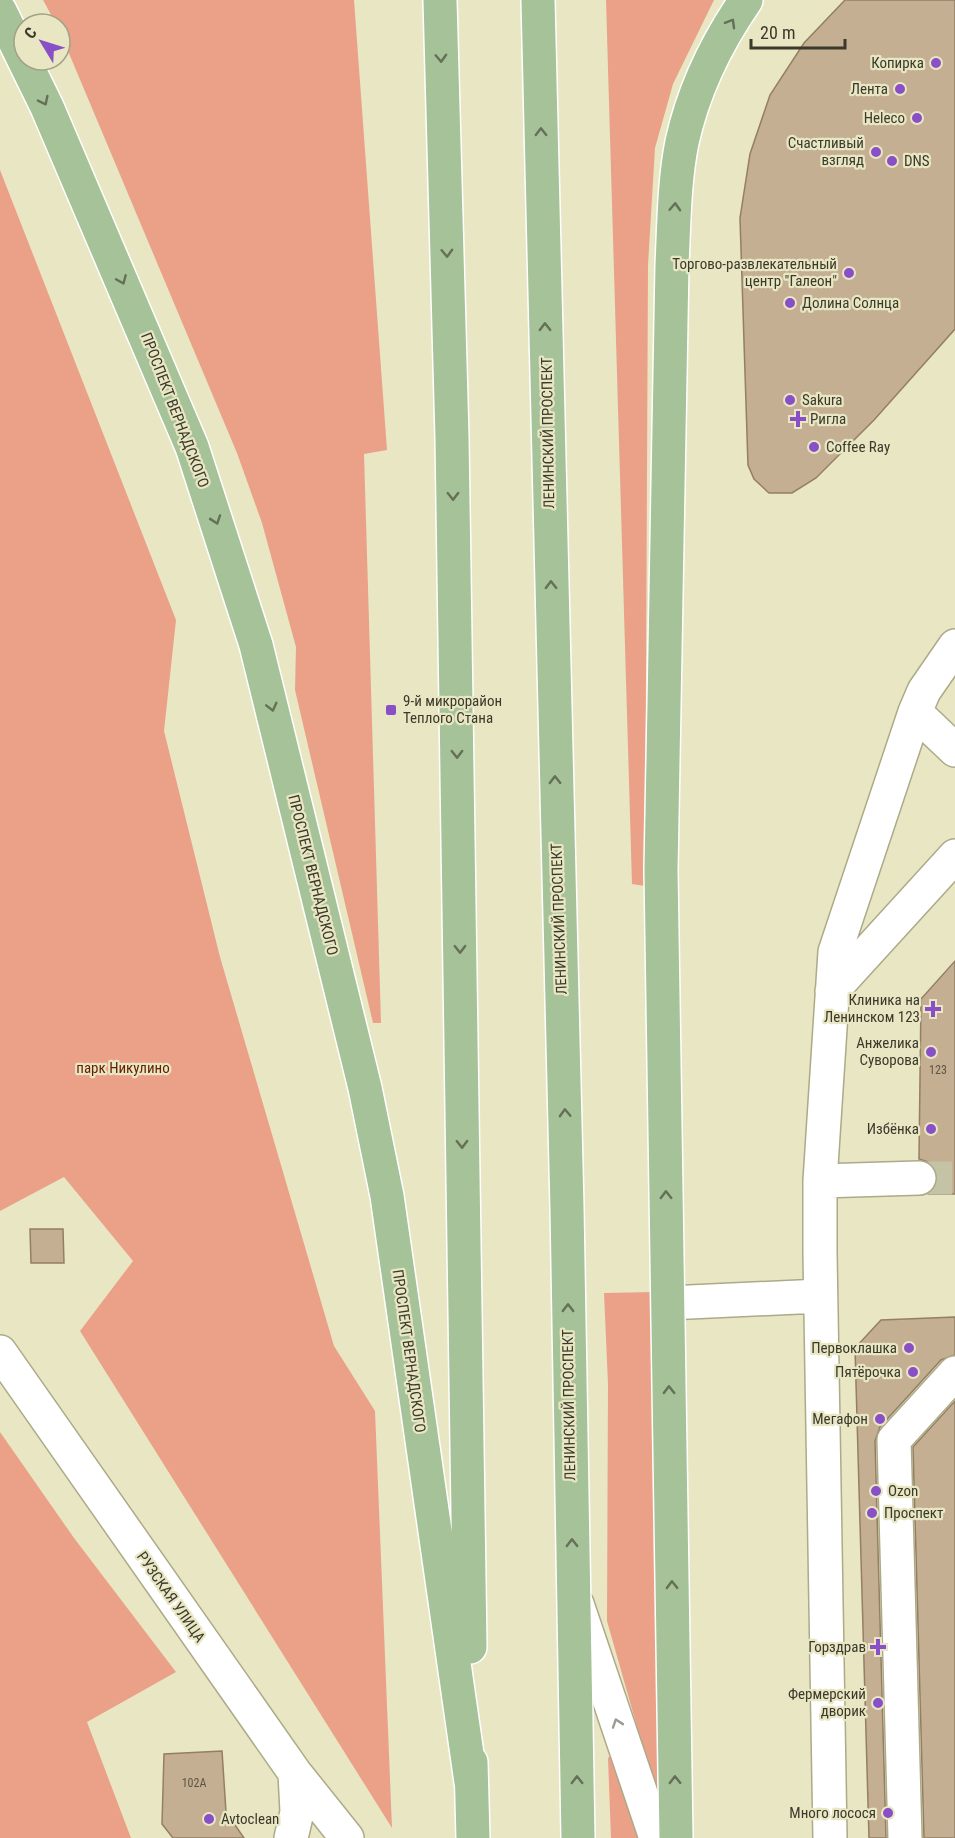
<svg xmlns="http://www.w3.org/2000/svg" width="955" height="1838" font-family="'Roboto Condensed',sans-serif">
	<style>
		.green { fill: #eba188 }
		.building { fill: #c5af93; stroke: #947f64; stroke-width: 1.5 }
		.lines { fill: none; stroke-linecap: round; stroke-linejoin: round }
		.minor-tunnel { stroke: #c5c3a5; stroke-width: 33; stroke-dasharray: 33 16; stroke-linecap: butt }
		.minor-casing { stroke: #acaa88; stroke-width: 36 }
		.major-casing { stroke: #fff; stroke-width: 36 }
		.minor { stroke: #fff; stroke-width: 33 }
		.major { stroke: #a6c298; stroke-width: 33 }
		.oneway { stroke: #657057 }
		.oneway2 { stroke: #9c9c95 }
		.poi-dot { fill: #894fc6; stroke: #e8e6c3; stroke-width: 2 }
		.labels { text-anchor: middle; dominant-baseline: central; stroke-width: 4.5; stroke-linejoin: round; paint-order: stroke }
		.number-label { font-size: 12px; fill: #5d5645 }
		.poi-label { font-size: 15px; fill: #3a392b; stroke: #e8e6c3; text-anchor: end }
		.street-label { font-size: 15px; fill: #3a392b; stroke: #e8e6c3 }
		.park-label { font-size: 15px; fill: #641e00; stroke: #e8e6c3 }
	</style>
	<rect width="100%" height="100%" fill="#e8e6c3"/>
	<path class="green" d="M43 0H354L387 450 364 454 381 1023H373L295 690 296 647 262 523 237 453 60 32V24H56Z
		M606 0H714L673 84 655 148 648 265 645 886 632 884Z
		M0 170 176 620 164 731 220 957 334 1346 375 1411 392 1828 80 1331 133 1261 64 1177 0 1211Z
		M654 1292 663 1818 607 1621 608 1384 604 1293Z
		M0 1432 74 1538 176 1672 87 1722 131 1838H0Z
		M612 1754 639 1838H611L608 1758Z"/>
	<path class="building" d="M845 0H955V329L874 420 816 478 792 493H769L754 479 748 465 740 218 750 154 770 95 804 43Z
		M955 961V1194H929L936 1186 938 1177 935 1168 928 1162 919 1159 921 999Z
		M30 1229H63L64 1263H31Z
		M955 1317V1355L941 1360 880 1427 875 1441 886 1838H869L855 1348 881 1320Z
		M955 1401V1838H924L913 1447Z
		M222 1751 226 1812 244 1838H173L162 1824 164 1754Z"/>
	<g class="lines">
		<path class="minor-tunnel" d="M919 1178H955"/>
		<defs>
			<path id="minor" d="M915 712 955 750
				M832 991 955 856
				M820 1181 919 1178
				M668 1303 820 1296
				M0 1352 295 1773 347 1838
				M577 1604 656 1838
				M291 1838 297 1812 295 1773
				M830 1838 820 1253V1181L835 952 915 712 924 691 955 646
				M905 1838 894 1440 955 1373"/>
			<path id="major" d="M440 0 452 437 470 1647
				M538 0 567 1208 578 1838
				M0 11 47 107 192 447 256 645 365 1088 387 1196 471 1782
				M471 1762 473 1838
				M676 1838 661 870 672 265C674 224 674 182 682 142 693 92 717 42 746 0"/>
		</defs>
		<use href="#minor" class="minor-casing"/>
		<use href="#major" class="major-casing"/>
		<use href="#minor" class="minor"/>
		<use href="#major" class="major"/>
	</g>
	<defs><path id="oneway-chevron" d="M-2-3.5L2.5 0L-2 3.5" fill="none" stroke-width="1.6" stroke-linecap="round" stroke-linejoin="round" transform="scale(1.5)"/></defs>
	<g class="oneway">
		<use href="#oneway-chevron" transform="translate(731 23) rotate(-60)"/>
		<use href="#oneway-chevron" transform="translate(441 58) rotate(88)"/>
		<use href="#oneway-chevron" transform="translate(44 101) rotate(64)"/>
		<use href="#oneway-chevron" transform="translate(541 132) rotate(-91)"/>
		<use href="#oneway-chevron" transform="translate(675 207) rotate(-87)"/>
		<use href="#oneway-chevron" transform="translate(447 253) rotate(88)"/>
		<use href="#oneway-chevron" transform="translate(122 280) rotate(67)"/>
		<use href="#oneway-chevron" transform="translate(545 327) rotate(-91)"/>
		<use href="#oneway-chevron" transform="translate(453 496) rotate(89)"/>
		<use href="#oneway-chevron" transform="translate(216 520) rotate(71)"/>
		<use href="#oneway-chevron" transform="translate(551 585) rotate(-91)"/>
		<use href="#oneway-chevron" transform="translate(272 707) rotate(76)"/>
		<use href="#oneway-chevron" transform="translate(457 754) rotate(89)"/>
		<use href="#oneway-chevron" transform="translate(555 780) rotate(-91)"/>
		<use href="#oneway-chevron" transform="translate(460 949) rotate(89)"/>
		<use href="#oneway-chevron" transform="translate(565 1113) rotate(-92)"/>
		<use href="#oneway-chevron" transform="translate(462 1144) rotate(89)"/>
		<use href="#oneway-chevron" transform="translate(666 1195) rotate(-91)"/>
		<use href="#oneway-chevron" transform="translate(568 1308) rotate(-90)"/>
		<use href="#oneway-chevron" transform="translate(669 1390) rotate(-91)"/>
		<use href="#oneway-chevron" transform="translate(572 1543) rotate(-91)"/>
		<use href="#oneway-chevron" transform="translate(672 1585) rotate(-91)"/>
		<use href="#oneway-chevron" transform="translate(577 1780) rotate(-91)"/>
		<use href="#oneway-chevron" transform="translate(675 1780) rotate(-91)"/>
	</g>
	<use class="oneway2" href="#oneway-chevron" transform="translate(617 1723) rotate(-109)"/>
	<g class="poi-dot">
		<circle cx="936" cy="63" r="6"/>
		<circle cx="900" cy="89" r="6"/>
		<circle cx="917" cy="118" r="6"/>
		<circle cx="876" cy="152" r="6"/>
		<circle cx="892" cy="161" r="6"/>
		<circle cx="849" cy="273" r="6"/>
		<circle cx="790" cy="303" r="6"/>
		<circle cx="790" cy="400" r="6"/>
		<path d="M795 410h6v6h6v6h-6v6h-6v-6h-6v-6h6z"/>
		<circle cx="814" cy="447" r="6"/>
		<rect x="385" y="704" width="12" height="12" rx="3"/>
		<path d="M930 1000h6v6h6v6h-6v6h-6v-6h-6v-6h6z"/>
		<circle cx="931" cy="1052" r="6"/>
		<circle cx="931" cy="1129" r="6"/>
		<circle cx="909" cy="1348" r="6"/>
		<circle cx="913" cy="1372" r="6"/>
		<circle cx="880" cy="1419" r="6"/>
		<circle cx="876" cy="1491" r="6"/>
		<circle cx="872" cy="1513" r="6"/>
		<path d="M875 1638h6v6h6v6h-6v6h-6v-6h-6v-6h6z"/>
		<circle cx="878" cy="1703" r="6"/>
		<circle cx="888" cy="1813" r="6"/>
		<circle cx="209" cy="1819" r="6"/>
	</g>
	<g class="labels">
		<g class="number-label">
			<text x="938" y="1070">123</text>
			<text x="194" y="1783">102А</text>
		</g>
		<g class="poi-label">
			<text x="924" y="63">Копирка</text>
			<text x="888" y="89">Лента</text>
			<text x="905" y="118">Heleco</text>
			<text x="864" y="143">Счастливый<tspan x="864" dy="17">взгляд</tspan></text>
			<text x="904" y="161" text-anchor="start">DNS</text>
			<text x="837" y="264">Торгово-развлекательный<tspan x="837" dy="17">центр "Галеон"</tspan></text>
			<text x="802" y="303" text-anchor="start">Долина Солнца</text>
			<text x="802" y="400" text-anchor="start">Sakura</text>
			<text x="810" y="419" text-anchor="start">Ригла</text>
			<text x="826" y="447" text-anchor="start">Coffee Ray</text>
			<text x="403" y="701" text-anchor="start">9-й микрорайон<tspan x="403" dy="17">Теплого Стана</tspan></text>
			<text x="920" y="1000">Клиника на<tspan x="920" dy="17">Ленинском 123</tspan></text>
			<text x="919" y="1043">Анжелика<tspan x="919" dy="17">Суворова</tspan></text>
			<text x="919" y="1129">Избёнка</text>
			<text x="897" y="1348">Первоклашка</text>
			<text x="901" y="1372">Пятёрочка</text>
			<text x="868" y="1419">Мегафон</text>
			<text x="888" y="1491" text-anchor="start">Ozon</text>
			<text x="884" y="1513" text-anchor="start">Проспект</text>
			<text x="866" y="1647">Горздрав</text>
			<text x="866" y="1694">Фермерский<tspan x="866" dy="17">дворик</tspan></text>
			<text x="876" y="1813">Много лосося</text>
			<text x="221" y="1819" text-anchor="start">Avtoclean</text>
		</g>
		<g class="street-label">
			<text transform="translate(175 410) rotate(69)">ПРОСПЕКТ ВЕРНАДСКОГО</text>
			<text transform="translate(548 433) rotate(-91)">ЛЕНИНСКИЙ ПРОСПЕКТ</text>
			<text transform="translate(313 875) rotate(76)">ПРОСПЕКТ ВЕРНАДСКОГО</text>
			<text transform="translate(559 919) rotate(-92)">ЛЕНИНСКИЙ ПРОСПЕКТ</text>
			<text transform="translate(409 1351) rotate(82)">ПРОСПЕКТ ВЕРНАДСКОГО</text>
			<text transform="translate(569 1405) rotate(-91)">ЛЕНИНСКИЙ ПРОСПЕКТ</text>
			<text transform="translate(171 1597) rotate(55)">РУЗСКАЯ УЛИЦА</text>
		</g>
		<g class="park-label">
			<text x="123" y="1068">парк Никулино</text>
		</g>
	</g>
	<g transform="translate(42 42) rotate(308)"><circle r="28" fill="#e8e6c3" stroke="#a2a186" stroke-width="1.5"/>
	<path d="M0-4.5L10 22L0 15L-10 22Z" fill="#894fc6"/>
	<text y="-9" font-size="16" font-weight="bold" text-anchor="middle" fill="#3a392b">С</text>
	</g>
	<path d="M751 39v9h94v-9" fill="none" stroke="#3a392b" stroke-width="3"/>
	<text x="760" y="39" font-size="18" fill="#3a392b" stroke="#e8e6c3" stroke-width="4.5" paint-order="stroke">20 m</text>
</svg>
